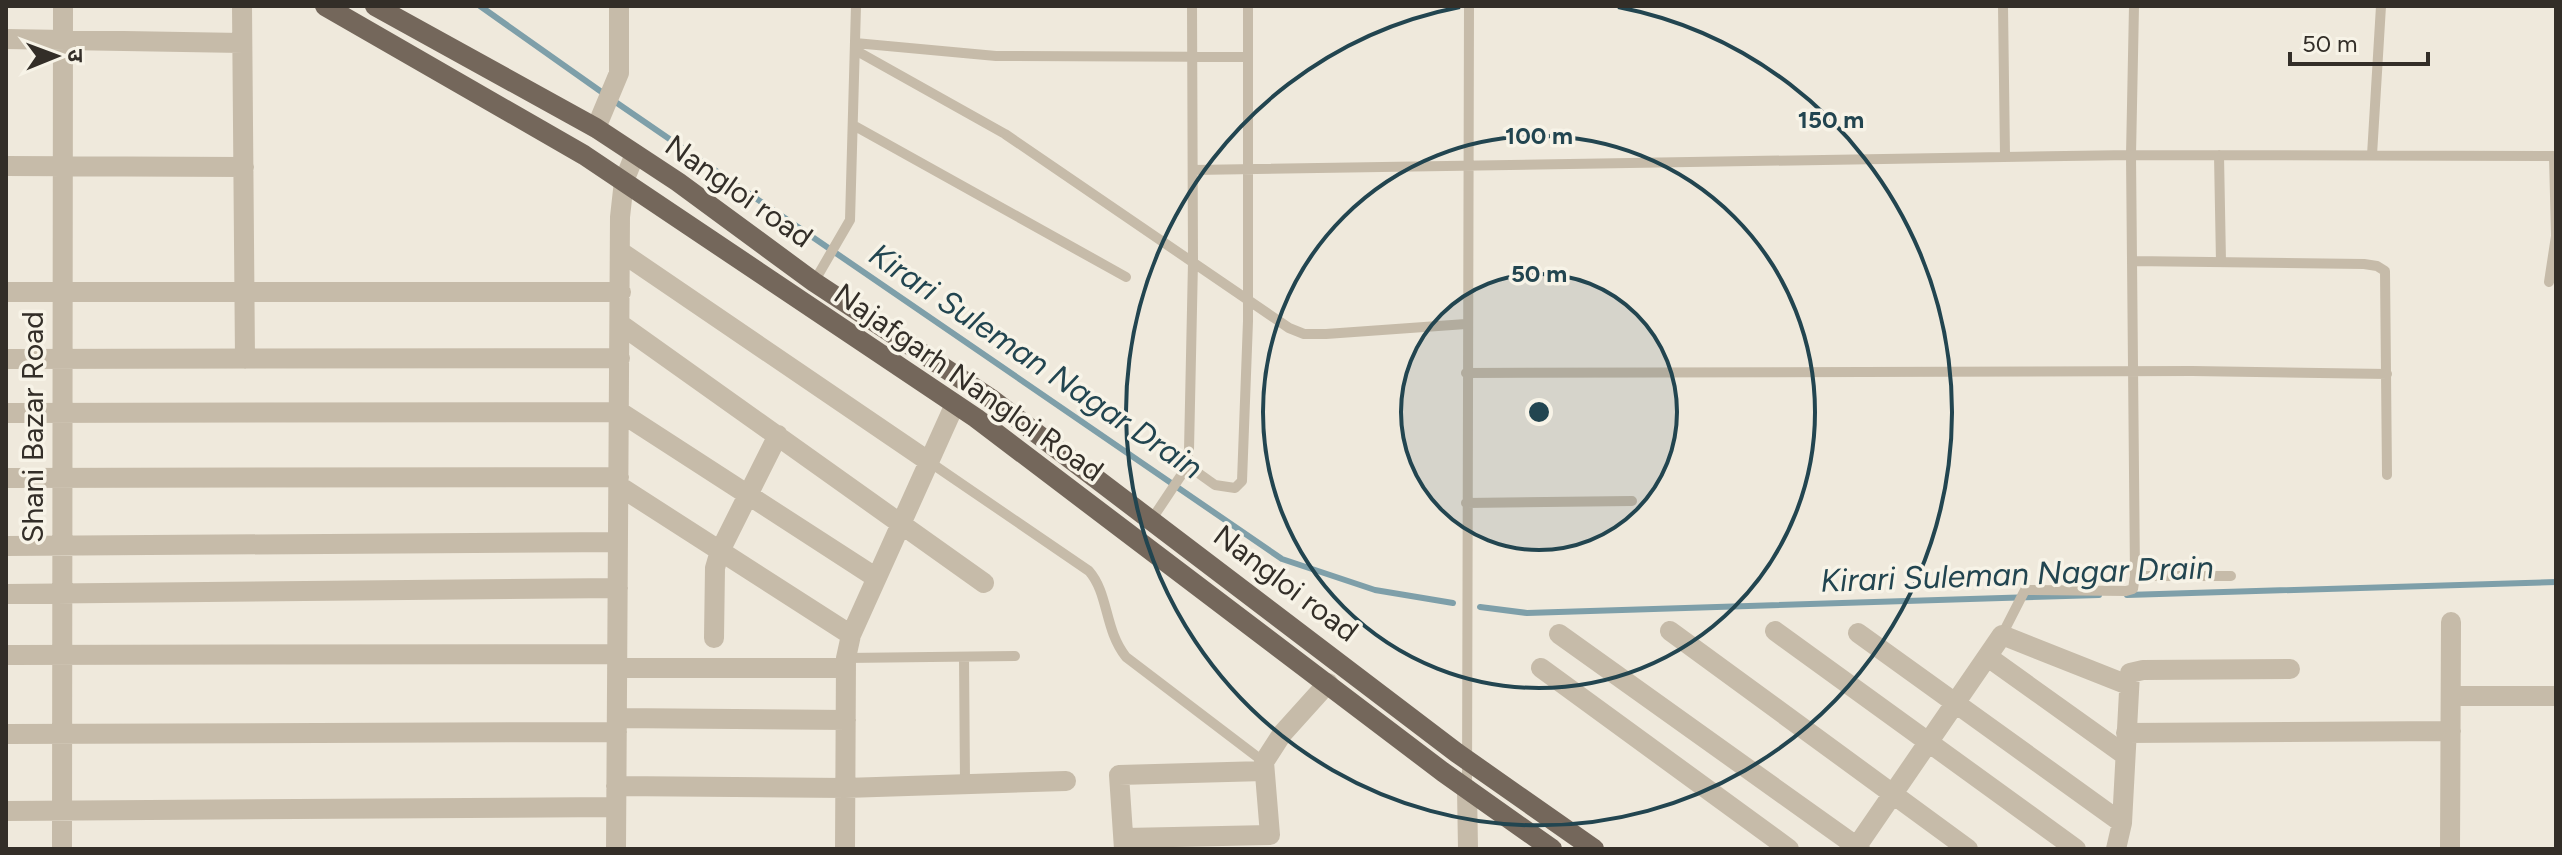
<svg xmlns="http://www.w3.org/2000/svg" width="2562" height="855" font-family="Figtree,'Noto Sans Devanagari',sans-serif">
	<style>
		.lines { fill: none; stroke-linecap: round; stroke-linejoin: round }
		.stream { stroke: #7e9fa9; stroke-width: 6 }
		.lane { stroke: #c6bba9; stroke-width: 10 }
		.street { stroke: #c6bba9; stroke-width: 20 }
		.primary { stroke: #74675b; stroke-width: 20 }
		.ring { fill: none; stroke: #224550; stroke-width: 4 }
		.labels { text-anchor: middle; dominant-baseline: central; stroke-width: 7; stroke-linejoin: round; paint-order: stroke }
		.street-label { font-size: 30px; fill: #332e28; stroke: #f7f3e7 }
		.water-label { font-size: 32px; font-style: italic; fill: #224550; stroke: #f7f3e7 }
		.centre { fill: #224550; stroke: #f7f3e7; stroke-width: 4 }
		.ring-label { font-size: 24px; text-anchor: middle; font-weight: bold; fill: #224550; stroke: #f7f3e7; stroke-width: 7; stroke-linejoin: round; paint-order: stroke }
	</style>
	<rect width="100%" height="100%" fill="#efe9dc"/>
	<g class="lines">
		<path class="stream" d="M480 6 603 93
			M617 103 1282 559 1375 590 1453 603
			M2127 595 2556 582
			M1480 607 1527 613 2099 595"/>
		<path class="lane" d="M2003 6 2005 156
			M2134 6 2131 155 2135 576H2231
			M855 43 996 56 1248 57
			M855 50 1005 134 1289 328 1304 334H1326L1466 324
			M853 125 1126 277
			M2219 155 2221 262
			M2372 155 2381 6
			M1193 170 2131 155 2556 156
			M2132 261 2364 264 2377 266 2385 271 2387 475
			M814 282 850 220 856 6
			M2549 282 2556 236 2554 156
			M1466 373 2192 371 2387 374
			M928 461 1089 571C1109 594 1104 629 1126 657L1264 762
			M1187 465 1215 485 1235 488 1242 481 1248 321V6
			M1466 503 1632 501
			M1152 519 1182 474 1189 450 1193 262 1192 6
			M2002 635 2025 590 2126 591 2133 589 2135 576
			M964 657 965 782
			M846 658 1015 656
			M1467 788 1469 6"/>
		<path class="street" d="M242 6 245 359
			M6 39 242 43
			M596 128 619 73V6
			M6 166 244 167
			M621 252 928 461
			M6 292H621
			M620 324 984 583
			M6 359 620 358
			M6 413 620 412 875 577
			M6 478 619 477
			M619 486 851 635
			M6 546 618 542
			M6 594 618 588
			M1670 631 1968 849
			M1775 631 2076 849
			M1858 633 2122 823
			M1559 634 1860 849
			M714 638 715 568 720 551 778 435
			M6 655 617 654
			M1988 657 2125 755
			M617 668H846
			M1541 668 1789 849
			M2451 696H2556
			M617 718 846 720
			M2126 733 2451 731
			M6 734 617 732
			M616 786 845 788 1066 781
			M1467 789 1468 849
			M6 811 616 807
			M1125 838 1270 835 1264 762 1282 734 1328 683
			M62 849 63 6
			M616 849 620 217 624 181 635 154
			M845 849 846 658 851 635 955 404
			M1124 849 1119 775 1264 771
			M1855 849 2002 635 2128 685
			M2116 849 2122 823 2130 673 2143 670 2290 669
			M2450 849 2451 622"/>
		<path class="primary" d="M325 6 584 155 976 418 1443 772 1552 849
			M375 6 596 128 678 182 814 282 990 398 1457 753 1594 849"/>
	</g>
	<circle cx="1539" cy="412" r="138" fill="#224550" fill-opacity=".12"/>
	<g class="ring">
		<circle cx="1539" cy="412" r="138"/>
		<circle cx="1539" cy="412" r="276"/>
		<path d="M1618 7A413 413 0 1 1 1460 7"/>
	</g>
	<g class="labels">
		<g class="street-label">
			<text transform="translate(739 191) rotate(35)">Nangloi road</text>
			<text transform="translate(969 382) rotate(35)">Najafgarh Nangloi Road</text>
			<text transform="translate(32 427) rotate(-90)">Shani Bazar Road</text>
			<text transform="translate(1286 583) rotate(37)">Nangloi road</text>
		</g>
		<g class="water-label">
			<text transform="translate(1036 361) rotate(34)">Kirari Suleman Nagar Drain</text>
			<text transform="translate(2017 574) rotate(-2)">Kirari Suleman Nagar Drain</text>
		</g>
	</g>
	<circle cx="1539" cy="412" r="12" class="centre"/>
	<g class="ring-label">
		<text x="1831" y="128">150 m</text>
		<text x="1539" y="144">100 m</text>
		<text x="1539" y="282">50 m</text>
	</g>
	<rect width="2562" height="855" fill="none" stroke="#332e28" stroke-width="16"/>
	<g transform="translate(56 56) rotate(89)" stroke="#f7f3e7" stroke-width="6" paint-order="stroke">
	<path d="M0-6L14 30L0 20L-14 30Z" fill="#332e28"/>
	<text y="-12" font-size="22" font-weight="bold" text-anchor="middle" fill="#332e28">उ</text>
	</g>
	<path d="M2290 52v12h138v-12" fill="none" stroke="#332e28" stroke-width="4"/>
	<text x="2302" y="52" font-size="24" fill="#332e28" stroke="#f7f3e7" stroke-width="6" paint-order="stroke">50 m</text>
</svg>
